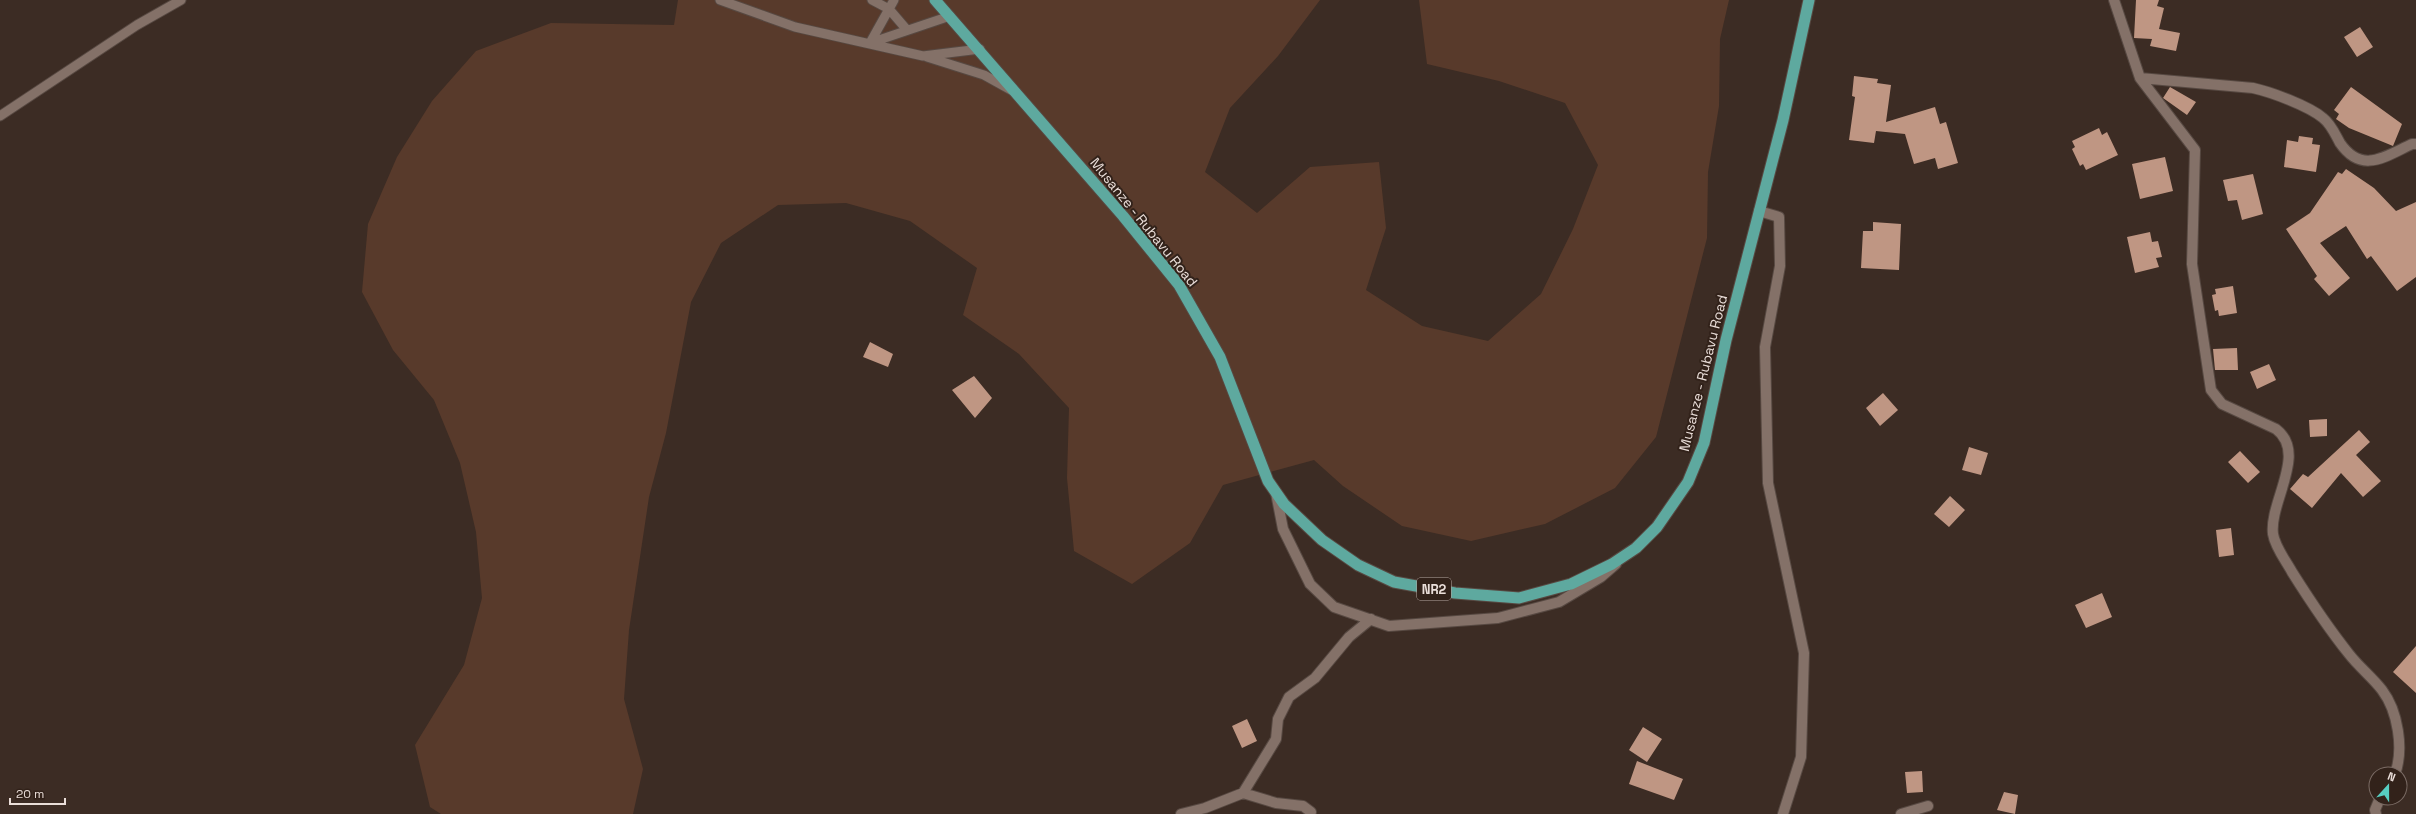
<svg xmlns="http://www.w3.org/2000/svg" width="2416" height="814" font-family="'Space Grotesk',sans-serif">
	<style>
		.green { fill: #583a2b }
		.building { fill: #bf9683 }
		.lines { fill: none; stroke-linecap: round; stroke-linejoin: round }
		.service-casing { stroke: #574942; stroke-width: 11 }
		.minor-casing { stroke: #574942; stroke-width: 12 }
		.secondary-casing { stroke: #574942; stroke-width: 12 }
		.trunk-casing { stroke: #574942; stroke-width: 13 }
		.service { stroke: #847168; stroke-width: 9 }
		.minor { stroke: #847168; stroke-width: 10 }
		.secondary { stroke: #847168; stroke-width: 10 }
		.trunk { stroke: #5ea99f; stroke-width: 11 }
		.labels { text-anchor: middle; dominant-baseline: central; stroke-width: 4; stroke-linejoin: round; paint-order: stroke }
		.shield { fill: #32221a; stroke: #b3a6a0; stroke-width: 1 }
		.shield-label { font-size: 13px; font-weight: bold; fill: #eaded9 }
		.street-label { font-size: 14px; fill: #eaded9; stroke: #32221a }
	</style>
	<rect width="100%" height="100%" fill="#3c2c24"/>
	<path class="green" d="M678 0H1320L1278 56 1230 108 1205 172 1257 213 1310 167 1379 162 1386 228 1366 290 1422 326 1488 341 1541 294 1573 229 1598 165 1565 103 1499 81 1427 64 1419 0H1729L1720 39 1719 106 1708 172 1707 238 1656 437 1615 488 1545 524 1471 541 1402 526 1343 486 1314 460 1223 485 1190 543 1132 584 1074 551 1067 478 1069 408 1019 354 963 315 977 268 910 221 846 203 778 205 721 243 691 302 666 433 649 497 629 630 624 699 643 769 633 814H441L430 807 415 745 464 665 482 598 476 532 460 463 434 400 393 350 362 292 368 224 397 157 432 101 476 51 551 23 674 25Z"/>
	<path class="building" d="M2136 0H2159L2157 6 2164 8 2159 29 2180 33 2176 51 2150 46 2152 39 2134 38Z
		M2360 27 2373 47 2357 57 2344 37Z
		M1854 76 1878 79 1877 83 1891 85 1886 122 1935 107 1940 124 1946 122 1958 163 1938 169 1935 158 1914 164 1905 134 1876 131 1874 143 1849 140 1855 97 1852 96Z
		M2170 87 2196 102 2187 115 2163 98Z
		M2351 87 2402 124 2393 146 2349 128 2336 119 2339 114 2334 110Z
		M2099 128 2102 135 2107 132 2118 155 2086 170 2083 164 2080 166 2072 149 2075 147 2072 141Z
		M2299 136 2313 138 2312 144 2320 145 2316 172 2284 167 2287 140 2298 142Z
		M2165 157 2173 191 2140 199 2132 164Z
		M2346 169 2374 188 2396 211 2416 202V277L2397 291 2371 256 2367 259 2346 226 2320 243 2350 278 2329 296 2314 279 2317 276 2286 229 2310 213 2338 172 2342 174Z
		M2253 174 2263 214 2242 220 2237 200 2228 201 2223 180Z
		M1873 222 1901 224 1899 270 1861 268 1863 231H1873Z
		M2150 232 2152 242 2158 241 2162 257 2156 258 2159 267 2135 273 2127 237Z
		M2233 286 2237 313 2219 316 2218 310 2215 311 2212 295 2216 294 2215 289Z
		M870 342 893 354 888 367 863 357Z
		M2237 348 2238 370H2215L2213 349Z
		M2269 364 2276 380 2257 389 2250 372Z
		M974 376 992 398 975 418 952 390Z
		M1883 393 1898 410 1880 426 1866 408Z
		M2327 419V436L2310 437 2309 420Z
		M2359 430 2370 442 2356 455 2381 481 2363 497 2341 473 2312 508 2290 489 2303 474 2308 477Z
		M1969 447 1988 453 1981 475 1962 470Z
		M2240 451 2260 472 2248 483 2228 462Z
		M1950 496 1965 510 1949 527 1934 514Z
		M2231 528 2234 555 2219 557 2216 530Z
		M2102 593 2112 617 2086 628 2075 605Z
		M2416 646V693L2393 672Z
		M1247 719 1257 741 1242 748 1232 726Z
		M1643 727 1662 739 1647 762 1629 750Z
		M1637 761 1683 779 1674 800 1629 784Z
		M1922 771 1923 792 1907 793 1905 772Z
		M2004 792 2018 795 2015 814 1997 810Z"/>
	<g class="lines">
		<defs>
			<path id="service" d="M720 0 795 27 923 56 980 49
				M872 0 889 9 907 30
				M870 43 950 16
				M870 43 894 0
				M927 57 984 75 1011 90
				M0 116 137 25 181 0"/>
			<path id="minor" d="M2114 0 2140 78 2195 150 2192 264 2211 390 2222 404 2276 429C2308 453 2269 502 2273 534 2275 547 2286 561 2292 572 2309 599 2329 629 2349 654 2359 667 2372 677 2382 690 2398 711 2404 749 2395 774
				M2140 78 2253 88C2271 92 2309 106 2323 118 2331 124 2335 134 2340 143 2362 175 2386 156 2412 144H2416
				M1276 493 1283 529 1310 584 1334 607 1389 626 1498 618 1559 602 1601 577 1616 564
				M1243 793 1276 803 1303 806 1311 812
				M1181 814 1205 808 1243 793 1276 739 1278 719 1289 697 1315 678 1349 637 1371 619
				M1901 814 1928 806
				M2376 814 2375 810 2380 798"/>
			<path id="secondary" d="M1759 211 1779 217 1780 266 1765 347 1768 483 1804 653 1801 757 1783 814"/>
			<path id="trunk" d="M935 0 1123 216 1179 285 1220 357 1268 481 1284 504 1322 540 1358 565 1394 582 1455 593 1519 598 1571 584 1612 564 1636 548 1657 527 1688 482 1704 443 1726 340 1783 120 1809 0"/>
		</defs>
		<use href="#service" class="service-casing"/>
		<use href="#minor" class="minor-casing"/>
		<use href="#secondary" class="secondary-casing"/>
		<use href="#trunk" class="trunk-casing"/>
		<use href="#service" class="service"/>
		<use href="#minor" class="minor"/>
		<use href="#secondary" class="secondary"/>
		<use href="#trunk" class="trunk"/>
	</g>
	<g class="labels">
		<rect class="shield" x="1417" y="578" width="34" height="22" rx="3"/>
		<g class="shield-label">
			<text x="1434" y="589">NR2</text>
		</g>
		<g class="street-label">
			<text transform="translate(1144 222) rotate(51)">Musanze - Rubavu Road</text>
			<text transform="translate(1703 373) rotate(-76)">Musanze - Rubavu Road</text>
		</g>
	</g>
	<g transform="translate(2388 786) rotate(21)"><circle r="19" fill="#32221a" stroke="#7c6d66"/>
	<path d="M0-3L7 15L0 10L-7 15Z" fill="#57cec2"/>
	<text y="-6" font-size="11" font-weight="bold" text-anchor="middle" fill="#eaded9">N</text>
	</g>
	<path d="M10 798v6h55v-6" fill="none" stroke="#eaded9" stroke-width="2"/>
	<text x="16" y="798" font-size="12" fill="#eaded9" stroke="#32221a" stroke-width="3" paint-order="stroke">20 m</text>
</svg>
